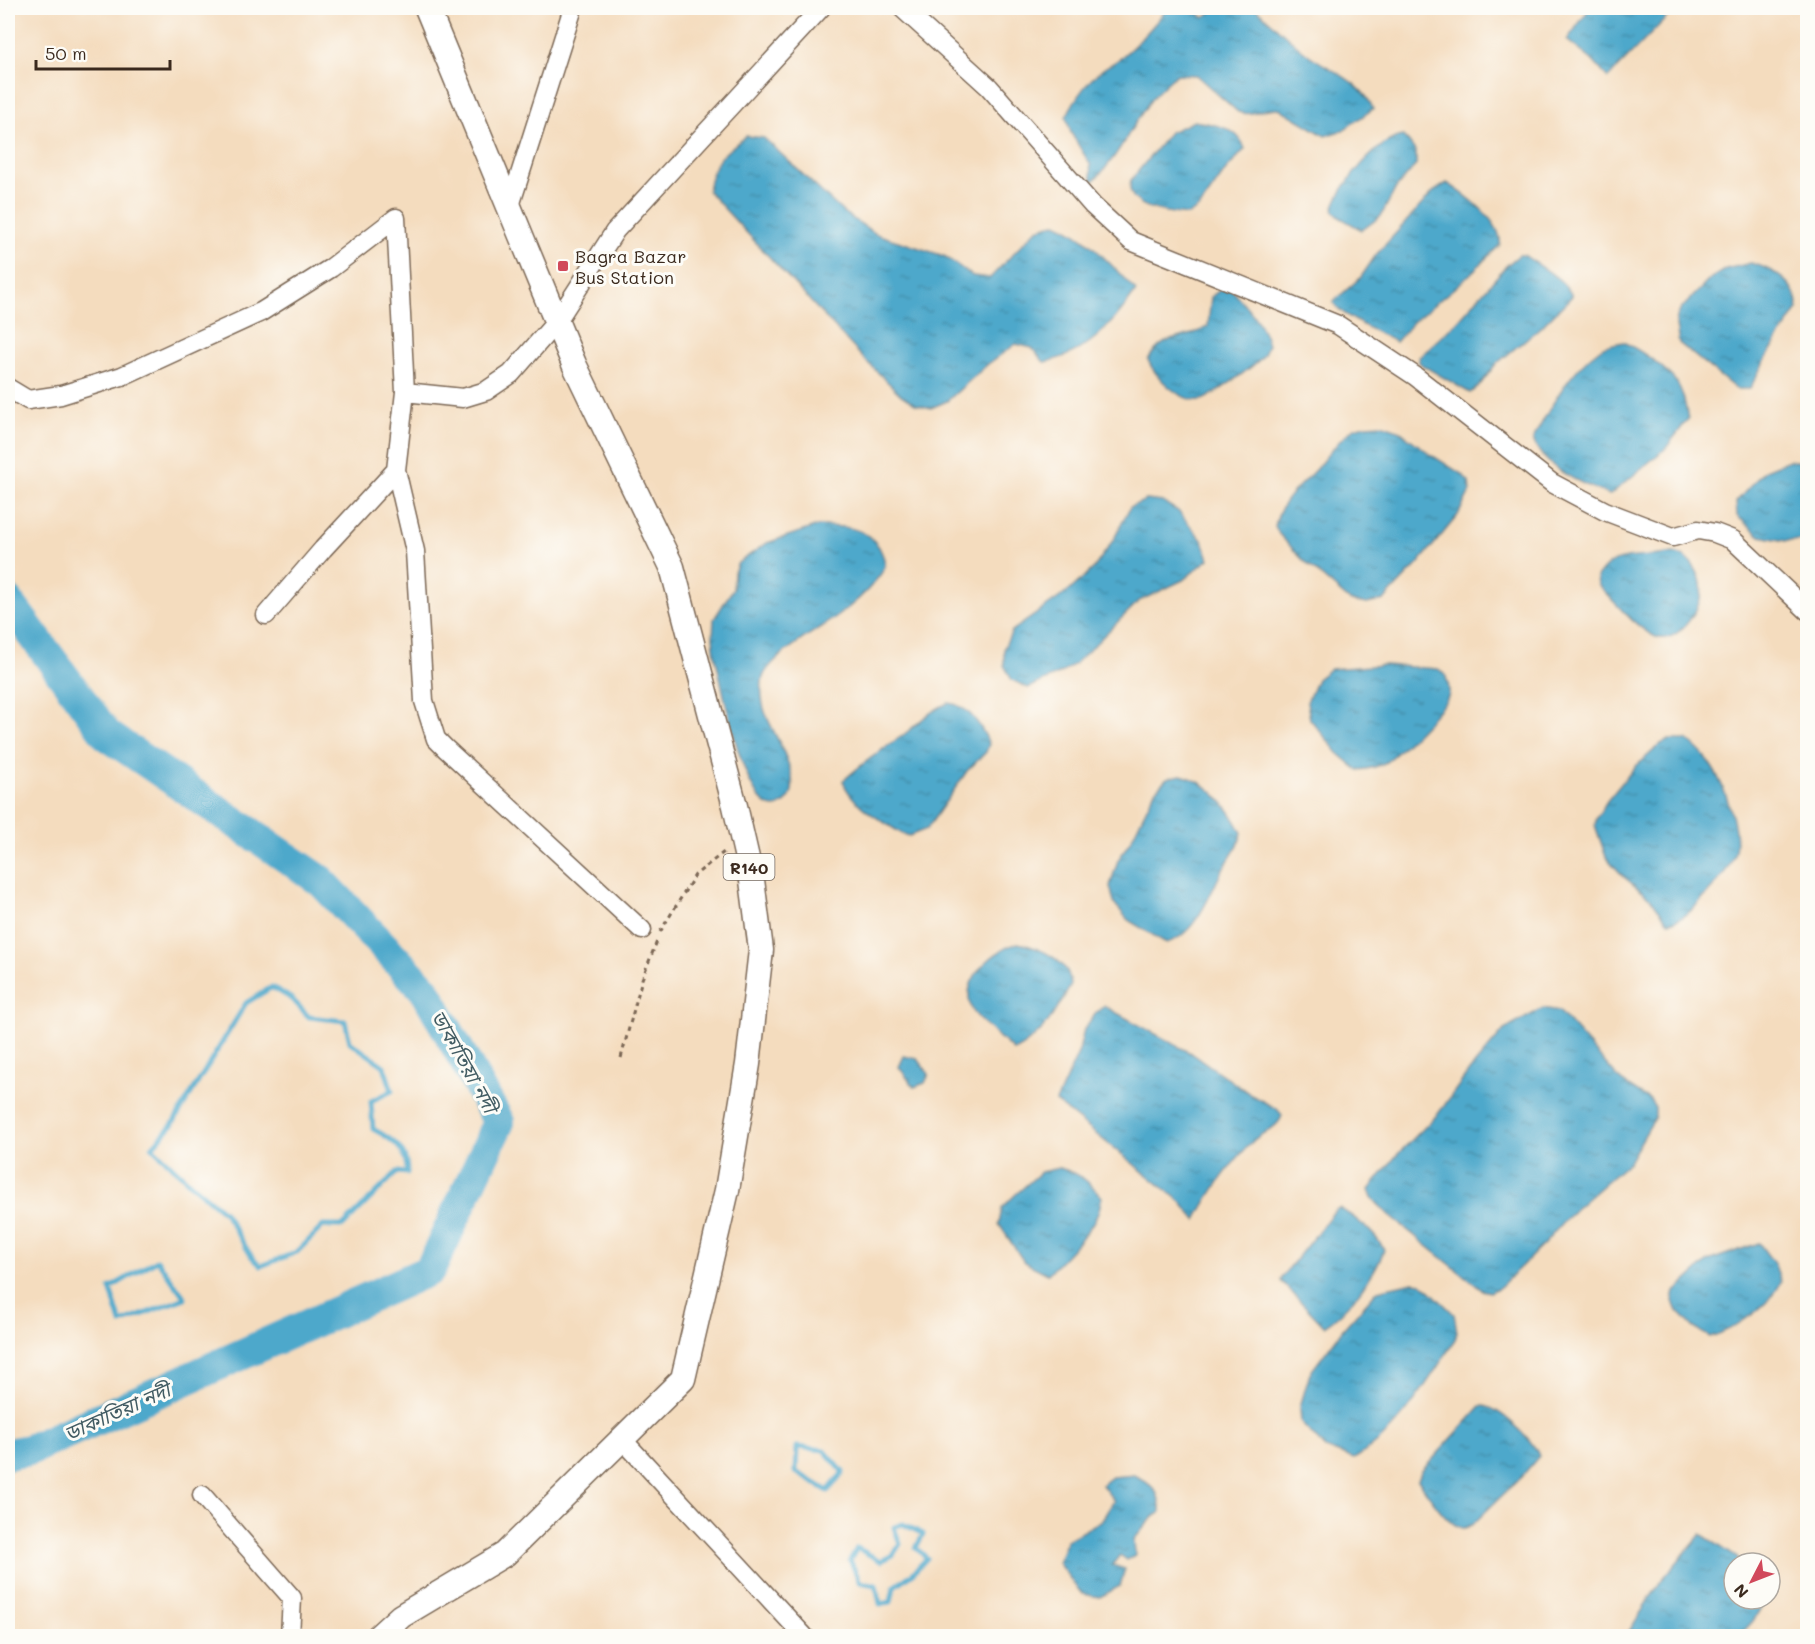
<svg xmlns="http://www.w3.org/2000/svg" width="1815" height="1644" font-family="Mali,'Noto Sans Bengali',sans-serif">
	<style>
		.water { fill: url(#water-ripples); stroke: #446974; stroke-width: 1.5 }
		.lines { fill: none; stroke-linecap: round; stroke-linejoin: round }
		.stream { stroke: #4da8cb; stroke-width: 5 }
		.river { stroke: #4da8cb; stroke-width: 32 }
		.minor-casing { stroke: #7c6856; stroke-width: 21 }
		.major-casing { stroke: #7c6856; stroke-width: 27 }
		.path { stroke: #7c6856; stroke-width: 3; stroke-dasharray: 4.5 4.5; stroke-linecap: butt }
		.minor { stroke: #fff; stroke-width: 18 }
		.major { stroke: #fff; stroke-width: 24 }
		.poi-dot { fill: #d1495b; stroke: #fdfcf7; stroke-width: 2 }
		.labels { text-anchor: middle; dominant-baseline: central; stroke-width: 6; stroke-linejoin: round; paint-order: stroke }
		.shield { fill: #fdfcf7; stroke: #75695f; stroke-width: 1.5 }
		.shield-label { font-size: 16px; font-weight: bold; fill: #3b2a1e }
		.poi-label { font-size: 18px; fill: #3b2a1e; stroke: #fdfcf7; text-anchor: start }
		.water-label { font-size: 20px; font-style: italic; fill: #425c63; stroke: #fdfcf7 }
	</style>
	<defs>
		<pattern id="water-ripples" width="26" height="14" patternUnits="userSpaceOnUse" patternTransform="scale(1.5)"><rect width="26" height="14" fill="#4da8cb"/><path d="M2 4q2-2 4 0t4 0M15 11q2-2 4 0t4 0" fill="none" stroke="#4189a4"/></pattern>
	</defs>
	<rect width="100%" height="100%" fill="#fdfcf7"/>
	<filter id="ink" filterUnits="userSpaceOnUse"><feTurbulence type="fractalNoise" baseFrequency=".0167" numOctaves="2"/><feDisplacementMap in="SourceGraphic" scale="12" xChannelSelector="R" yChannelSelector="G"/><feConvolveMatrix kernelMatrix="1 2 1 2 8 2 1 2 1" color-interpolation-filters="sRGB"/></filter>
	<filter id="wash" filterUnits="userSpaceOnUse"><feTurbulence type="fractalNoise" baseFrequency=".008" numOctaves="4" result="noise"/><feDisplacementMap in="SourceGraphic" scale="24" xChannelSelector="R" yChannelSelector="G"/><feGaussianBlur stdDeviation="1.35" result="paint"/><feColorMatrix in="noise" values="0 0 0 0 0 0 0 0 0 0 0 0 0 0 0 0 0 1.4 0 .05"/><feComposite in="paint" operator="in"/></filter>
	<g filter="url(#wash)">
		<rect width="100%" height="100%" fill="#f4dcbe"/>
		<path class="water" d="M1168 8H1193L1204 18 1216 8H1255C1273 23 1290 41 1309 55 1331 71 1363 82 1373 109L1343 130 1325 136 1279 108C1264 107 1252 117 1238 112L1196 75 1177 74C1169 81 1160 89 1153 97 1131 125 1119 158 1092 182L1090 164 1071 133 1066 117C1075 99 1087 81 1103 69 1108 65 1115 63 1119 59 1138 44 1153 26 1168 8Z
			M1590 8H1676L1608 78 1592 60 1567 40Z
			M1194 121C1213 124 1239 127 1245 149L1226 170 1200 207 1188 215C1168 213 1123 209 1131 180L1170 132Z
			M746 136 764 138 844 213 876 234 944 256 973 276 990 278 1037 229 1056 223C1089 237 1112 266 1136 291 1113 324 1086 355 1044 362L1032 348 1016 344 988 364 947 401 931 408 915 404 901 395 864 359 708 191C713 159 722 155 746 136Z
			M1404 136 1416 152V165L1396 188 1381 216 1362 230 1339 217 1333 210C1339 186 1379 138 1404 136Z
			M1447 183C1465 194 1503 222 1500 245L1465 279 1413 322 1396 342C1381 334 1340 316 1333 302L1361 277 1376 255 1433 192Z
			M1519 255H1524C1539 266 1564 278 1572 296L1544 324 1495 365 1480 385 1470 393 1422 365 1419 362V357L1457 322 1506 266Z
			M1751 263C1766 267 1789 278 1795 295 1797 299 1797 305 1798 309 1780 335 1763 361 1750 389H1736L1679 343 1676 326 1677 317 1681 309 1711 278 1726 269Z
			M1225 286 1230 288C1245 305 1262 321 1268 345 1266 349 1265 354 1262 357 1254 366 1211 398 1201 400 1181 403 1155 377 1148 360 1168 329 1183 344 1208 326L1211 297Z
			M1623 342C1640 350 1674 372 1681 391 1685 400 1686 410 1688 419L1666 448 1610 495C1584 485 1542 468 1533 439 1551 406 1569 371 1600 349 1606 344 1616 344 1623 342Z
			M1381 424 1398 430 1433 456 1463 475 1469 482 1470 491 1458 515 1418 564 1384 600 1367 604 1350 601 1303 560 1279 534 1275 526C1281 499 1297 489 1315 470 1327 456 1338 440 1353 429 1361 424 1371 425 1381 424Z
			M1789 460 1807 463V540L1786 541 1760 536 1737 516 1736 502 1765 470Z
			M1146 500 1163 502 1178 511 1203 541 1209 559 1183 580 1139 601 1076 663 1061 673 1028 688 1012 680 1004 665V648L1012 631 1070 590 1094 568 1114 539 1130 507Z
			M818 526C842 526 865 526 879 547 881 551 885 559 885 564 885 570 880 575 876 580 866 593 850 607 836 617 819 629 765 659 762 681 761 691 762 703 765 712 772 733 810 787 783 804 778 808 771 808 766 804 740 786 723 688 715 655L713 637 714 619 733 589 734 572 738 563 767 543Z
			M1673 553C1694 556 1707 583 1699 603 1693 618 1675 644 1656 637 1636 628 1614 601 1598 585L1597 577C1601 572 1605 566 1611 563 1630 554 1653 558 1673 553Z
			M1385 665 1438 669 1445 674C1447 681 1451 689 1448 697 1444 707 1397 754 1386 762 1378 767 1368 769 1358 770L1338 753 1310 719 1307 702 1317 679 1330 669Z
			M948 703C968 704 982 727 989 744L986 752 967 771 927 829 909 836 901 833C881 820 851 805 843 781 862 763 882 750 902 736 919 723 928 712 948 703Z
			M1669 740H1687C1696 747 1706 757 1712 767 1725 786 1741 833 1734 855 1728 871 1713 888 1701 900 1691 911 1683 920 1668 922L1651 899 1624 877 1606 857 1595 825 1597 817 1607 801 1635 767 1661 744Z
			M1181 775C1209 781 1230 808 1242 833L1238 845C1233 853 1228 861 1223 869 1210 893 1196 936 1166 943L1128 920 1114 903 1110 886 1118 860 1132 838 1155 791 1167 778Z
			M1017 943C1034 946 1057 955 1067 971 1069 974 1070 980 1071 985 1056 1012 1042 1036 1014 1051 1005 1042 978 1020 973 1011 957 981 993 951 1017 943Z
			M1104 1006 1194 1055 1253 1096 1277 1109 1282 1115C1279 1128 1263 1131 1254 1140 1230 1164 1212 1189 1196 1220L1181 1202 1056 1102 1079 1051 1084 1029 1095 1014Z
			M1543 1008 1559 1011 1621 1081 1650 1100 1655 1108V1117L1629 1162 1574 1210 1544 1244 1500 1287 1490 1292 1482 1290 1390 1216 1372 1198 1369 1190 1396 1156 1438 1114 1470 1070 1504 1030Z
			M904 1056 918 1059 929 1074 925 1083 914 1087 899 1067Z
			M1059 1168C1080 1173 1088 1181 1102 1197 1100 1203 1100 1210 1097 1215 1090 1232 1061 1261 1048 1274L1024 1262 999 1224 1002 1208 1014 1196 1041 1172Z
			M1339 1208C1355 1217 1377 1234 1384 1250 1375 1275 1347 1312 1324 1326L1281 1281 1282 1277 1335 1210Z
			M1759 1243 1775 1265 1781 1282C1771 1305 1734 1330 1710 1337L1694 1328 1676 1309 1673 1301 1675 1292 1708 1261Z
			M1413 1282 1422 1283 1454 1314 1457 1332 1455 1340C1427 1382 1399 1433 1354 1459L1325 1448 1301 1423 1300 1407 1310 1373 1343 1329 1378 1290Z
			M1481 1406C1498 1405 1533 1440 1539 1456L1522 1476 1473 1524C1471 1525 1466 1528 1464 1528 1450 1529 1426 1491 1418 1480L1421 1472Z
			M1135 1475C1152 1485 1161 1491 1160 1513 1148 1519 1144 1529 1134 1539L1135 1556 1127 1560 1120 1555 1112 1565 1125 1569 1120 1586 1100 1597 1082 1594 1058 1563 1067 1540 1101 1521 1114 1501 1102 1485 1112 1477Z
			M1701 1534 1745 1563H1734V1599H1766L1753 1621 1739 1636H1626L1661 1581Z"/>
		<g class="lines">
			<path class="stream" d="M272 987 292 999 309 1017 345 1021 350 1042 384 1066 392 1091 371 1101 373 1129C392 1139 408 1149 407 1173L397 1172 343 1226H323L297 1252 261 1266 252 1257 224 1212 194 1187 152 1147 172 1125 246 1003Z
				M157 1260 185 1298 121 1323 110 1288Z
				M797 1447 824 1450 843 1472 828 1491 796 1472Z
				M903 1524 923 1534 916 1548 927 1558 912 1574 894 1587 891 1602 880 1604 876 1585 860 1582 850 1560 857 1548 881 1561 893 1555 900 1544 894 1527Z"/>
			<path class="river" d="M8 601 107 735 321 881 425 990 499 1122 430 1270 29 1450 8 1454"/>
		</g>
	</g>
	<g filter="url(#ink)">
		<g class="lines">
			<defs>
				<path id="minor" d="M902 8 989 87 1093 206 1131 241 1338 325 1415 376 1552 483 1605 511 1673 537 1698 530 1715 533 1733 540 1808 611
					M509 209 573 8
					M8 388 28 400 61 395 122 376 261 312 331 268 396 218 405 392 396 470 415 551 424 701 436 739 446 749 642 930
					M405 392 463 398 486 391 511 374 557 321 615 231 821 8
					M266 615 323 549 396 470
					M622 1439 804 1636
					M202 1495 292 1598 290 1636"/>
				<path id="major" d="M379 1636 401 1616 505 1554 683 1379 727 1190 748 1064 761 950 752 880 735 806 672 567 574 364 427 8"/>
			</defs>
			<use href="#minor" class="minor-casing"/>
			<use href="#major" class="major-casing"/>
			<path class="path" d="M660 932 695 875 724 852
				M621 1058 642 979 657 941"/>
			<use href="#minor" class="minor"/>
			<use href="#major" class="major"/>
		</g>
	</g>
	<rect class="poi-dot" x="557" y="260" width="12" height="12" rx="3"/>
	<g class="labels">
		<rect class="shield" x="723.5" y="854" width="51" height="26" rx="4.5"/>
		<g class="shield-label">
			<text x="749" y="867">R140</text>
		</g>
		<g class="poi-label">
			<text x="575" y="256">Bagra Bazar<tspan x="575" dy="21">Bus Station</tspan></text>
		</g>
		<g class="water-label">
			<text transform="translate(465 1061) rotate(61)">ডাকাতিয়া নদী</text>
			<text transform="translate(117 1411) rotate(-24)">ডাকাতিয়া নদী</text>
		</g>
	</g>
	<rect width="1815" height="1644" fill="none" stroke="#fdfcf7" stroke-width="30"/>
	<g transform="translate(1752 1581) rotate(228)"><circle r="28" fill="#fdfcf7" stroke="#afa8a0" stroke-width="1.5"/>
	<path d="M0-4.5L10 22L0 15L-10 22Z" fill="#d1495b"/>
	<text y="-9" font-size="16" font-weight="bold" text-anchor="middle" fill="#3b2a1e">N</text>
	</g>
	<path d="M36 60v9h134v-9" fill="none" stroke="#3b2a1e" stroke-width="3"/>
	<text x="45" y="60" font-size="18" fill="#3b2a1e" stroke="#fdfcf7" stroke-width="4.5" paint-order="stroke">50 m</text>
</svg>
